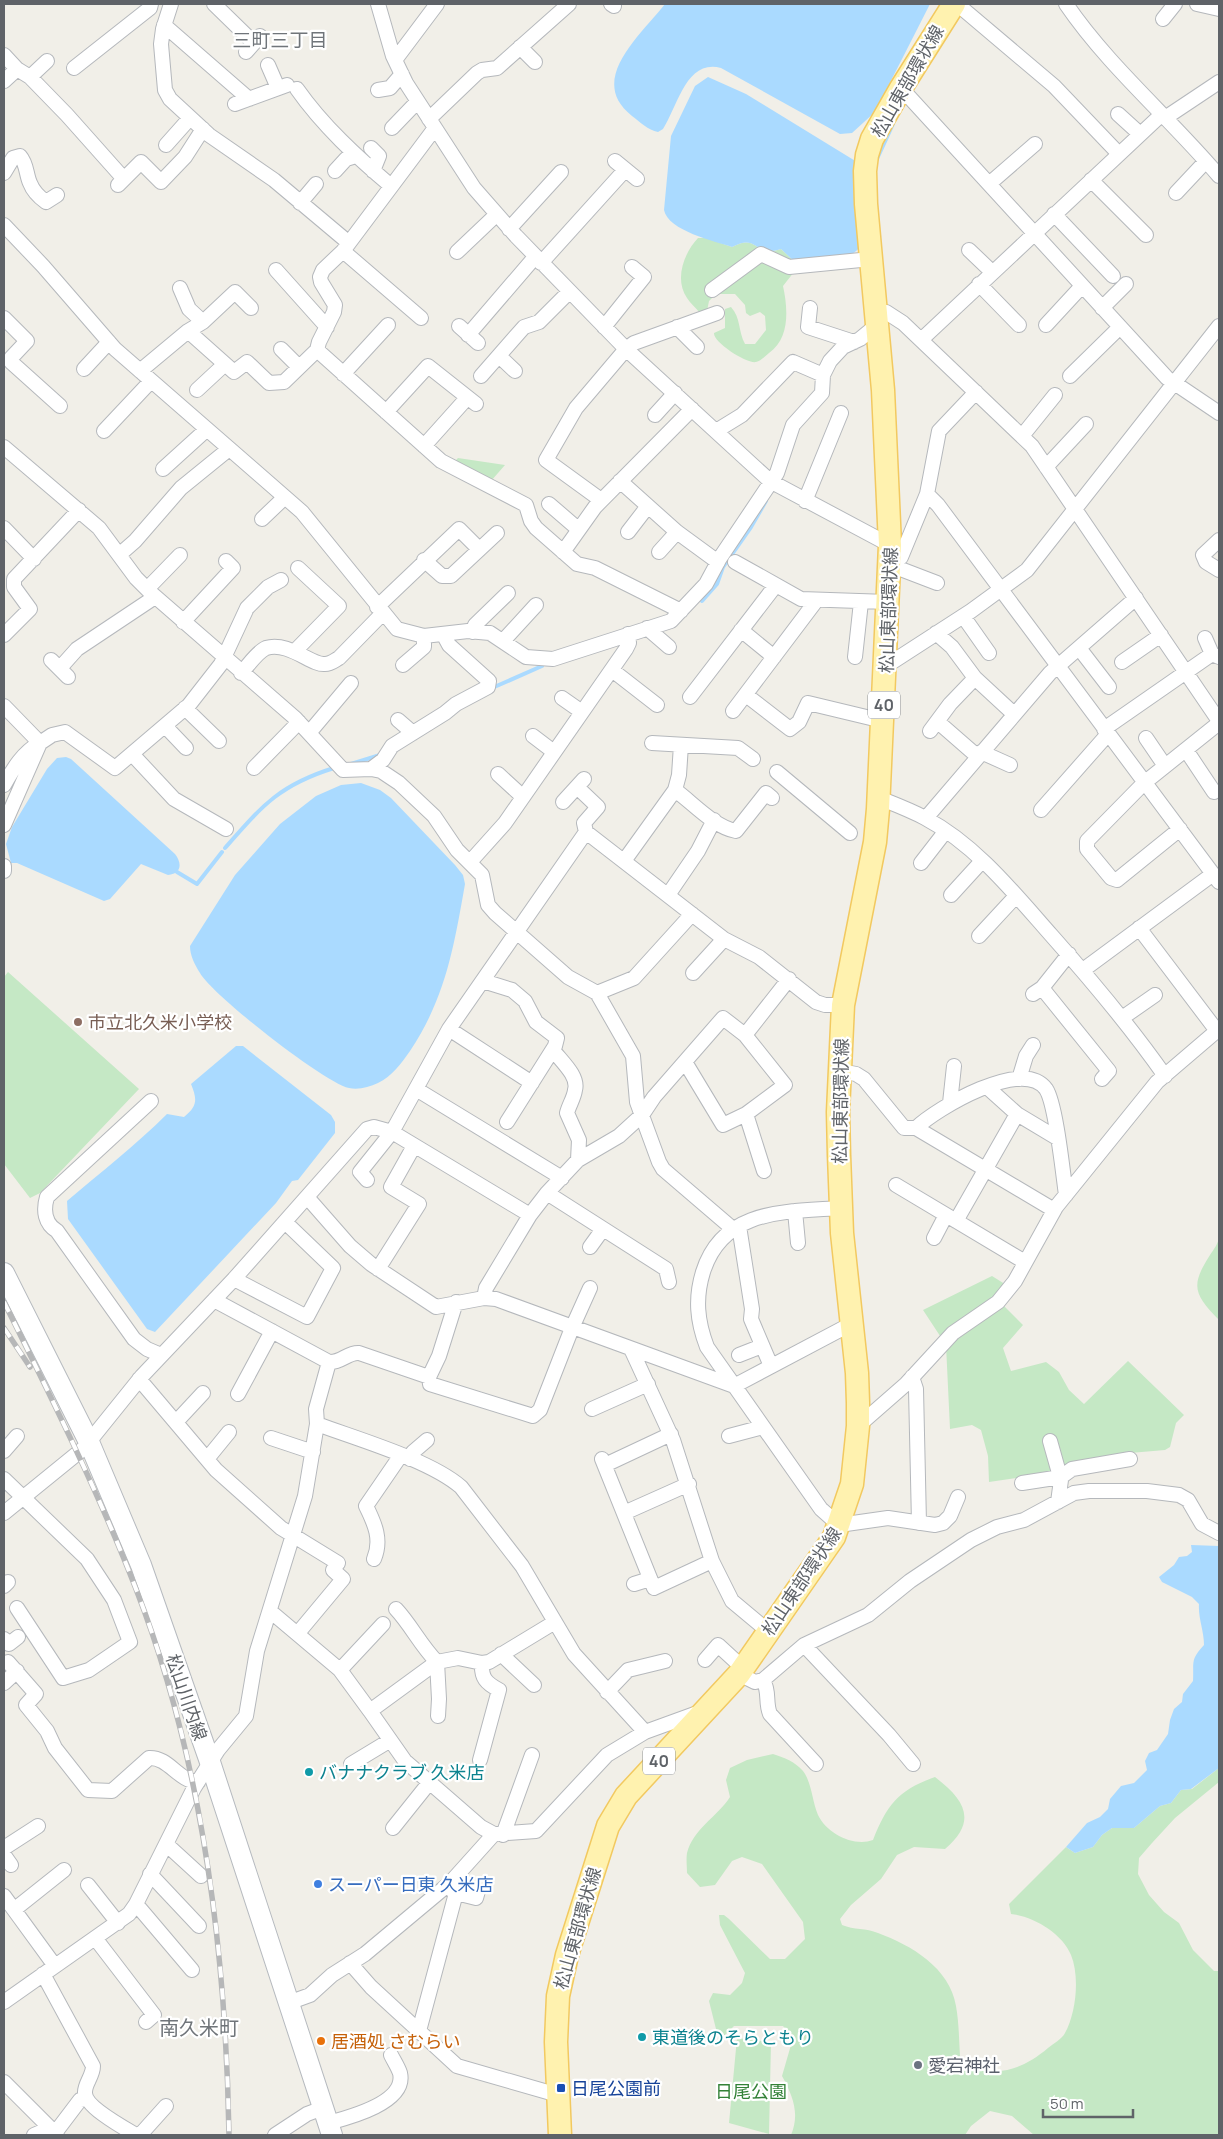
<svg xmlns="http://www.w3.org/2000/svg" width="1223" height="2139" font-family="Manrope,'Noto Sans JP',sans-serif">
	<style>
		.green { fill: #c5e8c5 }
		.water { fill: #aadaff }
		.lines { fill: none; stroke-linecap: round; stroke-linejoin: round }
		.stream { stroke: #aadaff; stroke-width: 4 }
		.street-casing { stroke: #b5b8bc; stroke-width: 16 }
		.secondary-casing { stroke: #b6babf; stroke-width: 22 }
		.primary-casing { stroke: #f2c960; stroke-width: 25 }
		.street { stroke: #fff; stroke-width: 14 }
		.secondary { stroke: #fff; stroke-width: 20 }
		.primary { stroke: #fff2af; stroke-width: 22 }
		.rail-casing { stroke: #b6b7b8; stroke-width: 5.5 }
		.rail { stroke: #fff; stroke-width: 4; stroke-dasharray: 11; stroke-linecap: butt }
		.education-dot { fill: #8d6e63; stroke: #fff; stroke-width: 2 }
		.culture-dot { fill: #0f9aa8; stroke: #fff; stroke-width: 2 }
		.shop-dot { fill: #3f7fe0; stroke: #fff; stroke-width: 2 }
		.food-dot { fill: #e8710a; stroke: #fff; stroke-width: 2 }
		.worship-dot { fill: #6b7280; stroke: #fff; stroke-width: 2 }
		.transit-dot { fill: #1a4fb4; stroke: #fff; stroke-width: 2 }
		.labels { text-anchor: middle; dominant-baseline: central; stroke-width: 4.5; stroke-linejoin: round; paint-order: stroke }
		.shield { fill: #fff; stroke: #8f9295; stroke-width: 1 }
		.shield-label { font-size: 16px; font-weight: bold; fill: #5f6368 }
		.street-label { font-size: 18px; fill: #5f6368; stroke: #fff }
		.education-label { font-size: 18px; fill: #785e54; stroke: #fff; text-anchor: start }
		.culture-label { font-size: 18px; fill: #0d838f; stroke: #fff; text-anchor: start }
		.shop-label { font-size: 18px; fill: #366cbe; stroke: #fff; text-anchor: start }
		.food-label { font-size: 18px; fill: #c56008; stroke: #fff; text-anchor: start }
		.worship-label { font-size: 18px; fill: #5b616d; stroke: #fff; text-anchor: start }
		.transit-label { font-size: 18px; fill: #164399; stroke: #fff; text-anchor: start }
		.park-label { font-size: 18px; fill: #348238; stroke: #fff }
		.neighbourhood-label { font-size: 19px; fill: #70757a; stroke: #fff }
		.quarter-label { font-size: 20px; fill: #70757a; stroke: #fff }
	</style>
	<rect width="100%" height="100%" fill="#f1efe8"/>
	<path class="green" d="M698 238H706L732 247C753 236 753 248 768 251 772 252 777 250 781 249L797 264 794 272 783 286C788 309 790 338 769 353 765 356 761 361 756 362 747 364 713 342 714 333L725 328V309L731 307C741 318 738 331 745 344H755L766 330 765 316 760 312 750 316 746 313 745 305 735 294H716L709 301 707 311 700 313C696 308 690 303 687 298 674 279 684 253 698 238Z
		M458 458 505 465 491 481 455 461Z
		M8 972 139 1089 40 1193 30 1198 4 1164V977Z
		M1219 1237V1320C1194 1294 1190 1286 1210 1255 1214 1249 1218 1244 1219 1237Z
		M992 1276 1008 1286 997 1299 1023 1325 1003 1348 1011 1371 1046 1362 1059 1372 1069 1390 1084 1404 1128 1361 1184 1415 1176 1423 1170 1447 1165 1450 1130 1453 1121 1463 989 1482 988 1456 981 1430 972 1425 950 1429 946 1345 923 1310Z
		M773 1754C785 1758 794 1761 803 1771 812 1783 812 1801 818 1815 827 1834 854 1847 873 1840 887 1805 898 1790 935 1777 965 1800 978 1821 945 1849L914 1847 897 1855 881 1879 851 1905 840 1919 842 1925C854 1930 866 1928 878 1933 911 1945 950 1968 956 2006 959 2023 959 2040 960 2056 989 2082 1021 2071 1048 2048 1053 2044 1062 2039 1065 2033 1076 2013 1080 1977 1071 1955 1063 1934 1033 1916 1011 1914L1009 1904 1066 1847 1075 1853 1093 1847 1102 1835 1112 1828H1134L1160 1806 1171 1803 1181 1790 1192 1789 1219 1768V1782L1175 1818 1152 1843 1139 1858 1138 1874 1149 1895 1164 1912 1179 1923 1193 1950 1214 1971H1219V2134L1034 2135 1012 2116 990 2111 971 2126 965 2135H791C800 2114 793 2096 782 2076L793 2038 783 2026H734L724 2036 717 2033 709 2001 713 1993 730 1995 742 1983 745 1973 720 1925 719 1915H724L729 1919 770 1959H785L805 1939 803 1922 762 1864 742 1857 732 1861 715 1885 700 1887 687 1873C687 1867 686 1859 687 1853 693 1829 717 1817 730 1797L726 1780 730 1768 747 1760Z
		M737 2038 771 2042 769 2134 729 2123Z"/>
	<path class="water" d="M665 4H930L875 112 852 133 840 134 721 68C686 59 678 106 663 129L658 132C648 130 640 122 632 116 586 80 641 35 665 4Z
		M708 77 746 94 857 162 860 247C848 263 815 261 797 264L781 249C777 250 771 252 768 251 753 248 753 236 732 247 715 241 668 231 664 210L671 136 695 86Z
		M66 757 71 759 175 854C182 863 182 874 168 875L141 864 110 899 104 901 17 863H11L6 844 12 827 47 769 57 758Z
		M361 783 380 790 391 798 455 865 463 875 465 884C454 946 446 997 410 1051 401 1064 392 1076 378 1083 369 1087 359 1090 349 1088 325 1083 212 995 200 973 195 965 190 956 190 946L235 875 280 824 316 796 341 785Z
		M236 1046H243L331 1115 335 1122V1133L298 1180 292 1181 276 1203 155 1332 147 1329 68 1219 67 1201C101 1172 136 1145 167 1114L184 1117C198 1106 197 1099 191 1084Z
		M1191 1545 1219 1546V1768L1191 1789 1181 1790 1171 1803 1160 1806 1134 1828H1112L1102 1835 1093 1847 1075 1853 1066 1847 1087 1823 1100 1817 1108 1809 1110 1799 1121 1786 1134 1783 1147 1770 1145 1761 1149 1753 1157 1750 1168 1734 1170 1720 1174 1709 1182 1702 1183 1694 1193 1681C1194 1662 1190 1660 1204 1645 1204 1631 1198 1618 1199 1604L1192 1597 1162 1582 1159 1577 1174 1565 1179 1557 1187 1556 1192 1552Z"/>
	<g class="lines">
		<path class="stream" d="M876 161 893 124
			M702 601 717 584 723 567 751 527 766 501
			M492 688 542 666
			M351 764 380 755
			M225 848C262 806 279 785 334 768
			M177 872 197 884 222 852"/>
		<defs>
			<path id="street" d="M171 4 163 29 161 44 165 90 170 99 209 135 274 180 349 243
				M214 4 254 43
				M378 4 393 56 406 83 474 188 516 236 626 349 770 481 890 545
				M611 4 614 6
				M957 4 1054 86 1119 154
				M1066 4C1109 67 1170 118 1219 176
				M1197 4 1219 9
				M1163 19 1175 4
				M164 25 249 99
				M520 47 535 62
				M246 52 260 36
				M4 55 17 69 30 77 67 115 124 179
				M395 60 437 4
				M268 65 278 88
				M74 68 150 8 151 4
				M30 77 47 61
				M4 81 17 69
				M901 88 1167 378 1219 413
				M297 89C323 126 357 157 391 186
				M378 90 390 88 402 74
				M235 104 287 85
				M1118 114 1140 134
				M1165 118 1219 82
				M429 119 477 73 482 70 497 68 569 4
				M392 128 417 102
				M166 145 190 118
				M371 148 379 156 373 171
				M615 161 637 179
				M335 171 346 159 356 156
				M4 173 13 158 20 156C27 164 26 174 30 183 33 191 39 197 46 202L57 195
				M1091 180 1146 235
				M989 184 1035 144
				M118 185 141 162 161 182 185 157 203 129
				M1176 193 1206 161
				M300 203 316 184
				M1054 214 1113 276
				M4 225 43 266 115 349 302 512 397 629 424 636 468 631 490 633 526 657 553 659 671 621 706 584 720 558 777 473 793 425 822 393 823 375 830 361 843 347 860 339 877 325
				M509 229 561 172
				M969 250 992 272
				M343 251 421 318
				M457 252 496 215
				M541 263 625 170
				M276 270 327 327
				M979 284 1019 325
				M180 288 189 309 203 322
				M712 290 761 254 789 267 871 259
				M810 308 808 327 854 342
				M1102 308 1126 284
				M876 311 886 312 903 323 1032 446 1219 721
				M4 318 27 341 11 358V362L60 406
				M1046 325 1082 286
				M459 326 478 343
				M604 327 644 277 632 267
				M677 327 697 347
				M188 331 203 322 235 292 251 308
				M468 335 535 257
				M921 340 1161 115
				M281 349 299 367
				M317 350 441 461 526 505 531 521 536 528 577 564 595 568 681 611
				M499 356 515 371
				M84 369 109 342
				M140 371 188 331 234 372 247 362 269 383 284 382 317 350 319 342 334 312 335 305 321 282 320 277 323 270 343 251 435 128
				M343 374 388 325
				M481 376 524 327 539 322 569 292
				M1070 376 1120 327
				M197 390 225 364
				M386 412 428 366 476 404
				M655 415 675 393
				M104 431 151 381
				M716 431 742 415 793 362 823 375
				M1022 436 1055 395
				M424 446 467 398
				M4 447 99 528 136 578 150 592 295 718 343 770 371 769 381 771 399 783 434 816 457 850 482 875 488 905 495 913 568 977 597 993 634 978 692 914
				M1046 467 1086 424
				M163 469 206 430
				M620 481 677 532 718 562
				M927 494 938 505 1219 882
				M601 500 546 460 576 408 626 349 634 343 717 313
				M805 501 841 413
				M549 504 578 529
				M262 519 285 497
				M4 528 34 559
				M628 532 648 506
				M1219 540 1203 555 1206 562 1219 570
				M563 552 595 507 692 409
				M659 552 677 532
				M119 555 135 541 181 488 229 449
				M890 557H901L927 494 939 431 976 392
				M424 560 442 576H451L497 533
				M735 562 801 599 888 602
				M890 565 937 583
				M147 589 180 555
				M377 607 459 529 479 549
				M963 616 989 653
				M183 622 233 568 226 561
				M647 628 669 647
				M741 630 774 657
				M473 632 475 625 508 593
				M936 633 952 647 975 678 1014 714
				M4 635 30 609 14 587V579L79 510
				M1205 638 1212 654
				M503 641 536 605
				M1079 648 1109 687
				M295 651 339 606 298 568
				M855 657 861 602
				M51 660 68 677
				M1122 662 1161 635
				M403 665 424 647V636
				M886 666 971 611 1027 570 1219 326
				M60 668 77 649 155 597
				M612 670 657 705
				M241 673C248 666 257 652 266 648 289 641 312 666 325 664 331 664 335 660 339 658L382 614
				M746 695 790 729 799 722 808 703 883 721
				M690 697 776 585
				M562 698 582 712
				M4 706 40 743C23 752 13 769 4 785
				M185 708 219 741
				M733 711 816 601
				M398 720 413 733
				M938 722 977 756
				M165 726 186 748
				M1104 729 1212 654 1219 657
				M930 731 950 704 975 678
				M309 733 351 683
				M533 736 554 752
				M1146 738 1165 766
				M652 743 738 748 753 759
				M1186 750 1214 792
				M981 752 1010 765
				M132 754 174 799 226 829
				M254 768 299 722
				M371 769 383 760 392 746 445 713 456 704 488 687 489 681 449 645 443 634
				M777 772 850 833
				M498 774 523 797
				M577 787 598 807 584 823 586 832
				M675 790C693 803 714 827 736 831L766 793 772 798
				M879 798C894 804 910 810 925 818 976 845 1014 893 1052 936 1092 981 1130 1026 1165 1076
				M563 802 584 779
				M1041 810 1108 734
				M926 818 1050 673 1136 598
				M4 825 40 743 52 735 65 732 115 768 189 705 221 664 247 608 268 587 281 580
				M1180 829 1117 880 1111 878 1087 849V841L1144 783 1219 723
				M624 861 675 790 679 775 681 745
				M470 862 505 823 626 649 629 643 628 634
				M921 863 945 832
				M4 866V871
				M668 895 698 851 714 820
				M951 895 982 861
				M1139 928 1217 1031
				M979 936 1016 896
				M1083 970 1213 874
				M693 973 724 939
				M483 981 512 990 525 1001 536 1022 557 1038 555 1046 507 1122
				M1042 988 1109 1071 1102 1079
				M597 993 633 1056 637 1102 659 1162 663 1169 733 1229
				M1033 994 1042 988 1069 954
				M1122 1018 1155 995
				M449 1029 532 1083
				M745 1035 789 979
				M553 1050C561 1061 579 1076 575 1090 574 1098 569 1105 567 1113L579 1140 578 1160
				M840 1071 856 1074 864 1079 904 1128H916L1054 1210
				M1019 1079 1026 1056 1033 1045
				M987 1087 1017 1114 1057 1138
				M416 1089 562 1178
				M151 1101 47 1197C43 1211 45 1224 57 1231L134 1339 147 1349 161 1355
				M950 1103 954 1066
				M746 1114 764 1171
				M916 1128C937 1108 1023 1057 1046 1089 1056 1104 1063 1174 1066 1195
				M367 1180 360 1172 392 1132 530 1215
				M896 1185 1025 1262
				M547 1193 666 1269 669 1282
				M307 1197 350 1246 371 1264 436 1307 484 1298 496 1299 734 1386 853 1323
				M841 1208C786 1212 723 1208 703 1272 695 1298 697 1321 707 1347L821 1509 839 1525 888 1518 935 1525 943 1523 950 1516 958 1497
				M795 1211 798 1243
				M956 1221 1017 1114
				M739 1226 752 1309 751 1319 771 1366
				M934 1238 946 1215
				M590 1247 603 1229
				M378 1269 419 1204 391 1187 414 1146
				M234 1279 307 1317 333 1268 285 1222
				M484 1298 486 1288 530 1215 547 1193 578 1160 619 1136 642 1115 654 1097 723 1018 745 1035 785 1085 746 1114 723 1125 685 1062
				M456 1302 439 1356 429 1377 430 1384 533 1416 540 1410 572 1328 590 1288
				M632 1351 673 1440 712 1561 732 1601 768 1631
				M739 1355 762 1346
				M329 1362C341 1363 348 1352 359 1353L429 1377
				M912 1377 916 1389 919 1523
				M139 1379 216 1470 281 1528 338 1563 333 1570 343 1579 298 1633
				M238 1394 272 1331
				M592 1409 648 1384
				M176 1422 203 1393
				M317 1424C357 1439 430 1460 461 1487L522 1566 574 1654 645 1732
				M858 1426 906 1384 953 1333 998 1302 1015 1281 1056 1207 1157 1082 1219 1029
				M729 1436 763 1427
				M271 1438 313 1452
				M1050 1441 1061 1480 1058 1502
				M4 1451 17 1436
				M207 1459 229 1432
				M410 1459 413 1452 427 1440
				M602 1459 654 1588 712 1561
				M605 1465 671 1434
				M4 1479 87 1559 114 1600 130 1642 89 1670 63 1678 17 1608
				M1022 1483 1061 1477 1072 1469 1130 1459
				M4 1513 84 1448 142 1376 234 1279 367 1129 374 1127 392 1132 449 1029 586 832 724 939 759 957 816 1002 825 1005H843
				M624 1513 689 1484
				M374 1559C382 1540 375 1524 366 1506L401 1455
				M634 1584 650 1579
				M4 1586 8 1582
				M396 1609C411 1625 421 1646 437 1662L439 1699 438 1716
				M270 1611 340 1670 370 1711
				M555 1622 489 1662 482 1663 458 1658 437 1662 370 1711 405 1761 481 1827 494 1834 536 1831 607 1755 645 1732 700 1712
				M4 1639 9 1644 18 1637
				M804 1645 889 1735 913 1764
				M501 1654 534 1685
				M705 1660 718 1645 743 1668
				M8 1662 36 1694 26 1705 47 1731 55 1748 88 1790 112 1791 149 1758C169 1757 178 1781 198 1782
				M340 1670 383 1624
				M739 1674 755 1682 763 1680 804 1645 868 1615 910 1581 971 1540 997 1527 1024 1520 1074 1493 1089 1491H1147L1179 1495 1188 1500 1202 1524 1219 1533
				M763 1680C770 1692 765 1702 770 1714L816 1764
				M4 1683 17 1671
				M607 1692 628 1670 665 1661
				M480 1760 499 1690C486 1683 481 1678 482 1663
				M351 1764 389 1741
				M393 1828 429 1783
				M503 1835 532 1755
				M166 1844 201 1876
				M4 1848 38 1826
				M4 1855 11 1865
				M150 1874 199 1926
				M88 1885 118 1923
				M449 1888 456 1893 476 1898 478 1891
				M4 1896 55 1966
				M136 1904 192 1970
				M15 1909 64 1870
				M95 1938 154 2015 146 2022
				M350 1963 371 1987 457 2066 558 2095
				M43 1974 93 2066C93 2076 85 2083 85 2092 84 2106 124 2128 136 2135
				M4 2002 129 1914 136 1904 194 1788 218 1750 246 1716 257 1651 305 1496 317 1424 316 1409 329 1362 214 1300
				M288 2003 310 1995 332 1975 365 1954 450 1883 494 1834
				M419 2031 456 1893
				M4 2082 57 2135
				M328 2123C347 2118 407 2103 400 2073 398 2067 394 2061 391 2055
				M55 2133 80 2100 86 2099
				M34 2135 50 2128
				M140 2135 166 2106
				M275 2135 307 2114 323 2108"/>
			<path id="secondary" d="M4 1273 89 1442 141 1565 210 1762 332 2135"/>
			<path id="primary" d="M560 2135 556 2042 558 1996 567 1955 608 1826 626 1796 739 1674 834 1537 852 1484 858 1426V1403L857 1373 842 1233 839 1155 838 1112 843 1005 875 842 878 809 890 545 883 390 866 204 865 171 867 155 872 139 901 88 954 4"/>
		</defs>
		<use href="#street" class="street-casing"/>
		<use href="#secondary" class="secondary-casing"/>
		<use href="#primary" class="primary-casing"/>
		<use href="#street" class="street"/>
		<use href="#secondary" class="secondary"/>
		<use href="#primary" class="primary"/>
		<defs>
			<path id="rail" d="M4 1302C51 1397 98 1491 136 1589 203 1761 226 1951 229 2135
				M4 1328 30 1367"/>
		</defs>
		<use href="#rail" class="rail-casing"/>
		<use href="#rail" class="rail"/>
	</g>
	<circle class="education-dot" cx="78" cy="1022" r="5"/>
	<g class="culture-dot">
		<circle cx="309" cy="1772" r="5"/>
		<circle cx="642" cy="2037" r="5"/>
	</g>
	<circle class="shop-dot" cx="318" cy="1884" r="5"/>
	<circle class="food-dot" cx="321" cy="2041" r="5"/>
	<circle class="worship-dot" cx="918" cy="2065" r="5"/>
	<rect class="transit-dot" x="556" y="2083" width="10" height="10" rx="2.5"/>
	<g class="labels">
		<g class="shield">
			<rect x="868" y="691.5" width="32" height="27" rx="4"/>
			<rect x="643" y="1747.5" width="32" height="27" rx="4"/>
		</g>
		<g class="shield-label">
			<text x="884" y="705">40</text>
			<text x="659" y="1761">40</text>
		</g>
		<g class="street-label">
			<text transform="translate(907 81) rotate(-60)">松山東部環状線</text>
			<text transform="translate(888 610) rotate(-88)">松山東部環状線</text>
			<text transform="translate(840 1101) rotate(-89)">松山東部環状線</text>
			<text transform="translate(801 1581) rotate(-56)">松山東部環状線</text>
			<text transform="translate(187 1697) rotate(71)">松山川内線</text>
			<text transform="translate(577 1928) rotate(-74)">松山東部環状線</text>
		</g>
		<g class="education-label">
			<text x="88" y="1022">市立北久米小学校</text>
		</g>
		<g class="culture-label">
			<text x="319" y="1772">バナナクラブ 久米店</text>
			<text x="652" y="2037">東道後のそらともり</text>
		</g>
		<g class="shop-label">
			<text x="328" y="1884">スーパー日東 久米店</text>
		</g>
		<g class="food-label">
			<text x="331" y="2041">居酒処 さむらい</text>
		</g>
		<g class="worship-label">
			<text x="928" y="2065">愛宕神社</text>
		</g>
		<g class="transit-label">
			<text x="571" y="2088">日尾公園前</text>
		</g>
		<g class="park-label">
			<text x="751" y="2091">日尾公園</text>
		</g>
		<g class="neighbourhood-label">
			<text x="280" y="40">三町三丁目</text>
		</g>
		<g class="quarter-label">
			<text x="199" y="2027">南久米町</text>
		</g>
	</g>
	<rect width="1223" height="2139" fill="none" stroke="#5f6368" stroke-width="10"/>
	<path d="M1043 2109v8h90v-8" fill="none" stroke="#5f6368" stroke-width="2.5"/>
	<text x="1050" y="2109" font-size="15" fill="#5f6368" stroke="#ffffff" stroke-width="4" paint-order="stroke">50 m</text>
</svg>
